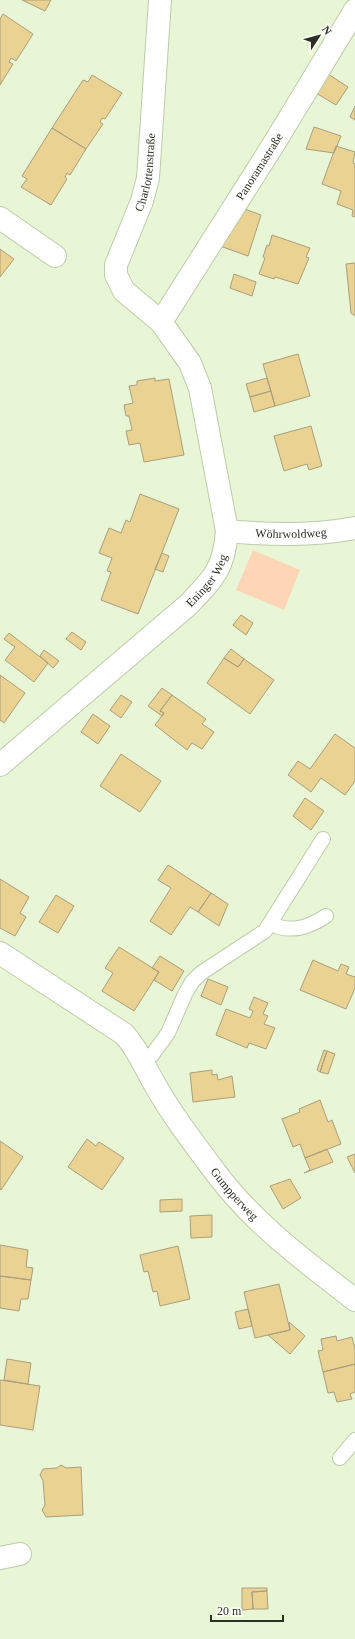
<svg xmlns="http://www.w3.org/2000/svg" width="355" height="1639" font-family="Georgia,serif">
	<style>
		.green { fill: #ffd5b8 }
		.building { fill: #ead392; stroke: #a99e7e }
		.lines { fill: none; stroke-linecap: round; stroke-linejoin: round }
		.service-casing { stroke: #becbab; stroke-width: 16 }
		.minor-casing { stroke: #becbab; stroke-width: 24 }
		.service { stroke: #fff; stroke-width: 14 }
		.minor { stroke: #fff; stroke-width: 22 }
		.labels { text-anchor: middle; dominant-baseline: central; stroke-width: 3; stroke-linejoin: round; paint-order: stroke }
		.street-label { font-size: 12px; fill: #2b3024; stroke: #fcfff8 }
	</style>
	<rect width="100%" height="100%" fill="#e9f6d5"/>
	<path class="green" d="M253 550 300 570 284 610 236 590Z"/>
	<path class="building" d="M22 0H51L45 11Z
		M3 14 33 34 16 61 11 58 9 62 13 64 0 85V19Z
		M328 74 348 87 336 105 316 93Z
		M92 75 122 93 105 119 102 118 100 122 103 124 86 149 52 128 83 80 88 82Z
		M355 106V120L350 117Z
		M314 127 341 136 334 153 306 149Z
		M52 128 86 149 70 175 67 173 65 177 67 179 51 205 21 187 27 179 22 176Z
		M336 146 355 152 353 163 355 164V217L352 216 353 210 337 204 341 191 322 184Z
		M242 208 261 215 248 256 220 246Z
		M272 235 310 248 306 257 309 258 298 284 275 277 274 279 259 274 265 258 263 257 267 245 269 246Z
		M0 249 14 259 0 277Z
		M355 263V316L351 313 346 264Z
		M234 274 256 282 252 296 230 288Z
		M298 354 310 396 275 406 263 364Z
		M155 378V381L169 379 184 455 144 462 140 443 129 445 126 431 132 430 129 416H126L124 405 133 403 129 386 137 385V381Z
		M267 378 271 391 250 397 246 384Z
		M271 391 275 406 254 412 250 397Z
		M311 426 322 466 309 470 307 464 284 471 274 436Z
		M140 494 179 509 138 614 101 600 111 572 107 571 112 558 99 553 109 528 121 533 126 520 130 522Z
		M162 553 169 556 163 572 155 569Z
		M241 615 253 623 246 635 233 625Z
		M72 632 86 642 81 650 66 639Z
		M9 633 48 663 34 682 5 660 15 647 4 639Z
		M231 649 244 659 238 667 224 658Z
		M44 650 59 661 53 668 40 656Z
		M224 658 238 667 244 659 274 680 250 714 207 683Z
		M0 675 25 693 4 723 0 720Z
		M162 688 172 695 160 711 164 713 162 716 148 706Z
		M121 695 132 702 121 718 110 710Z
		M172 695 206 719 202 724 214 732 202 749 192 743 187 750 155 725 164 713 160 711Z
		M93 714 110 726 98 744 81 732Z
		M335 734 355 748V781L345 795 321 778 311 792 288 775 298 761 310 769Z
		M121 754 161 781 140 812 100 786Z
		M305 798 324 811 311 830 293 816Z
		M168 865 211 893 198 912 190 907 171 935 150 921 171 888 158 880Z
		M0 879 29 897 20 913 26 917 15 936 0 928Z
		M211 893 228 904 219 926 198 912Z
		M56 895 74 906 58 933 39 922Z
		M119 947 159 972 134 1011 102 991 113 973 105 968Z
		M160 956 184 971 172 991 154 980 159 972 152 968Z
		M313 960 338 971 341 964 349 967 346 974 355 977V988L346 1009 300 990Z
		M208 979 228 987 221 1005 201 996Z
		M254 997 268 1003 263 1014 268 1016 264 1024 275 1028 266 1049 249 1043 247 1048 216 1035 226 1009 250 1018 253 1011 249 1009Z
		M324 1050 327 1051 320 1072 317 1070Z
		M327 1051 335 1054 328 1074 320 1072Z
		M212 1070V1075L217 1074 218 1080 232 1076 235 1097 193 1102 190 1073Z
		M320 1100 328 1122 332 1120 341 1144 305 1158 300 1144 293 1147 282 1119 300 1112 299 1109Z
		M87 1139 96 1146 99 1142 124 1158 102 1190 68 1167Z
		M0 1141 23 1157 1 1190 0 1189Z
		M327 1149 333 1162 304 1173 310 1170 305 1158Z
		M355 1154V1173L347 1157Z
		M290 1179 301 1198 283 1209 270 1186Z
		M182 1199V1211L160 1212V1200Z
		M212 1215V1237L191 1238 190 1216Z
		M0 1245 28 1250 26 1267 33 1268 31 1280 0 1276Z
		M178 1246 190 1299 160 1306 157 1291 153 1292 148 1271 144 1272 140 1255Z
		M0 1276 31 1280 28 1299H21L19 1311 0 1308Z
		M279 1284 290 1330 255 1338 244 1292Z
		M248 1309 252 1326 239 1329 235 1312Z
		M289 1322 305 1336 290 1354 268 1335 290 1330Z
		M336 1336 337 1341 352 1337 355 1349V1364L323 1372 318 1351 323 1350 321 1339Z
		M7 1359 31 1363 28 1384 4 1380Z
		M355 1364V1392L350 1394 352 1399 337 1402 334 1392 328 1393 323 1372Z
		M0 1380 40 1386 33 1430 0 1425Z
		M61 1465 66 1468 81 1467 83 1515 46 1517 42 1510 45 1505 43 1481 40 1475 43 1469 57 1468Z
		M242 1588H267V1591L252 1592 253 1609 242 1610Z
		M267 1591 268 1609H253L252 1592Z"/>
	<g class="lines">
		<defs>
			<path id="service" d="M271 924C291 933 308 928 326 916
				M143 1061 152 1055 168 1033 185 994 192 982 201 973 265 931 323 839
				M340 1458 355 1440"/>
			<g id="minor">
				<path d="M0 218 55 256"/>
				<path id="s1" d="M161 322 275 142 355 10"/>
				<path id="s2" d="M227 531C272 535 310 536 355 528"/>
				<path id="s3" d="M0 765 188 605C214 578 224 569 227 531L200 388 190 363 161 322 124 291 116 275V265L142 201 148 178 160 0"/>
				<path id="s4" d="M0 953 124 1034C138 1049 144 1066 154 1083 172 1115 195 1145 216 1173 255 1225 305 1261 355 1300"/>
				<path d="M0 1558 20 1554"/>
			</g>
		</defs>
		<use href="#service" class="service-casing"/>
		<use href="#minor" class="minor-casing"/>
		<use href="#service" class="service"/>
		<use href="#minor" class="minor"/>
	</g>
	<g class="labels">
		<g class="street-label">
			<text stroke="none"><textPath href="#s1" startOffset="184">Panoramastraße</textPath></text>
			<text stroke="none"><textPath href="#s3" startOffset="730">Charlottenstraße</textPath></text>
			<text stroke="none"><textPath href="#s2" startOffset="64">Wöhrwoldweg</textPath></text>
			<text stroke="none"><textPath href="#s3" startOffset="278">Eninger Weg</textPath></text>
			<text stroke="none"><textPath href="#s4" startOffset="343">Gumpperweg</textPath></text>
		</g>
	</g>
	<g transform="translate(319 36) rotate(54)" stroke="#fcfff8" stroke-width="3" paint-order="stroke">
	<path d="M0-3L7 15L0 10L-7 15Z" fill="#2b3024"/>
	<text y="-6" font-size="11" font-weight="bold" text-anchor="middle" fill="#2b3024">N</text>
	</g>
	<path d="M211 1615v6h72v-6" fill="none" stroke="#2b3024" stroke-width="2"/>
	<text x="217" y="1615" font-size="12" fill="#2b3024" stroke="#fcfff8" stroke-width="3" paint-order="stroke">20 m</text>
</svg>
